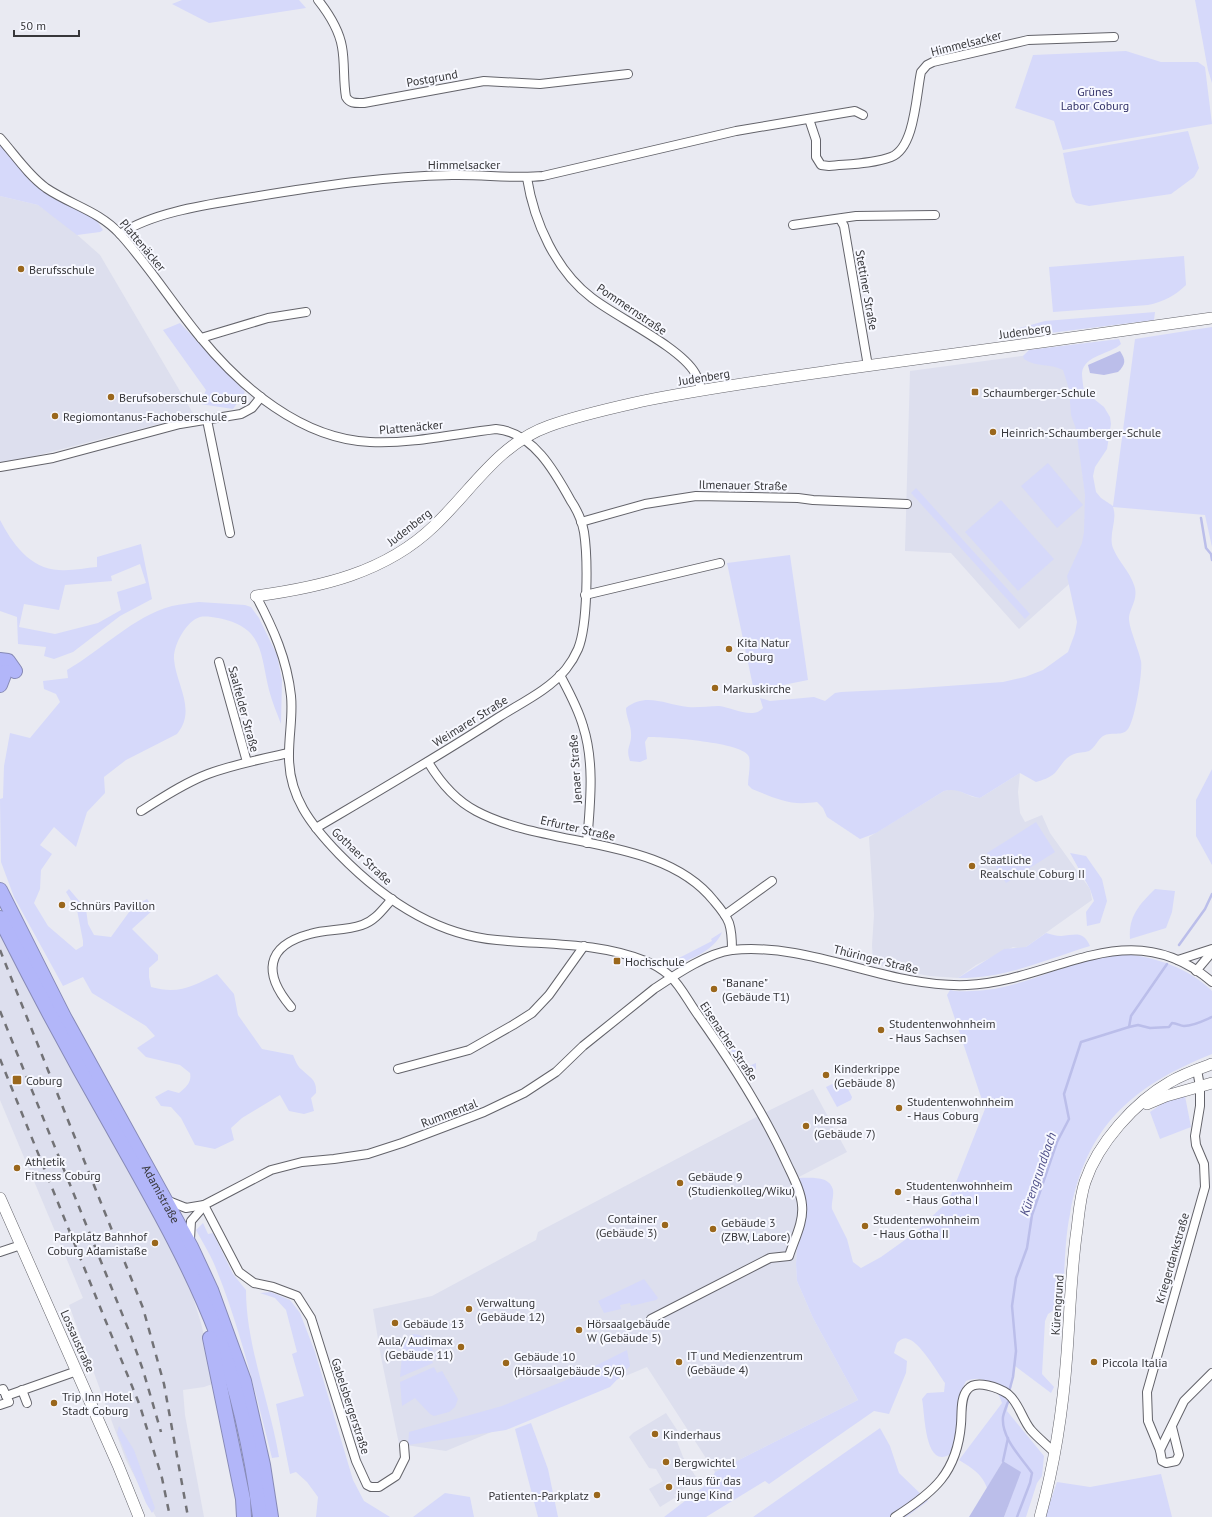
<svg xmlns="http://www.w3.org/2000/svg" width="1212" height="1517" font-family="'PT Sans',sans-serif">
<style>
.built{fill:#dddfee}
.green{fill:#d6d9fa;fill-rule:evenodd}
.water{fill:#bbbeea}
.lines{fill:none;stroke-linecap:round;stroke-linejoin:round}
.stream{stroke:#bbbeea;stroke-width:2.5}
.street-casing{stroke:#63636a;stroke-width:10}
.secondary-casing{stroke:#63636a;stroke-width:12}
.highway-casing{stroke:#878ab6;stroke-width:16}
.street{stroke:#fff;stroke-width:8}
.secondary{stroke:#fff;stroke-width:11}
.highway{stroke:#b2b6f9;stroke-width:14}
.rail{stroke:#727276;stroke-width:2.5;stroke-dasharray:7 7;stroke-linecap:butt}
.poi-dot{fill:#9a671c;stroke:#f7f8ff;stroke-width:1.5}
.labels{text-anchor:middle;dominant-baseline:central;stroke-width:4;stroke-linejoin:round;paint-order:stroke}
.street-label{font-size:12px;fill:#37373a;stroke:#f7f8ff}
.park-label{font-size:12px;fill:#343369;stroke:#f7f8ff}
.poi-label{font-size:12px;fill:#37373a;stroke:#f7f8ff;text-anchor:start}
.water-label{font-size:13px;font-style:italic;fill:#4f5089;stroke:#f7f8ff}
</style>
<rect width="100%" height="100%" fill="#e9eaf2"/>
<!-- built -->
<g class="built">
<path d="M 0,196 L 38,205 L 66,225 L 100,255 L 194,415 L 0,465 Z"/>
<path d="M 1067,350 L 1085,493 L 1087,568 L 1019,629 L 951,553 L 905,551 L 910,371 Z"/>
<path d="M 1020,773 L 1018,792 L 1020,813 L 1025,822 L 1042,815 L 1050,833 L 1090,889 L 1092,900 L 1026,947 L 1021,949 L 1013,947 L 976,965 L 958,978 L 930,976 L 896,970 L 873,963 L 872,945 L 874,915 L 869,837 L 944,791 L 952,789 L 957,790 L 973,797 L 980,798 Z"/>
<path d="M 0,934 L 163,1230 L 191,1291 L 201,1323 L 215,1383 L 204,1387 L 183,1390 L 185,1415 L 204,1517 L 156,1517 L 126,1460 L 69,1305 L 83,1298 L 0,1100 Z"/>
<path d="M 813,1089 L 847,1152 L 797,1178 L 805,1198 L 806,1210 L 805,1222 L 798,1235 L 796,1264 L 797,1281 L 813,1318 L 858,1400 L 715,1472 L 647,1367 L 446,1451 L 399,1444 L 381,1357 L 373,1309 L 432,1296 L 536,1240 L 538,1232 L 768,1111 Z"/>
<path d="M 666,1413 L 679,1433 L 675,1436 L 683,1457 L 698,1480 L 674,1495 L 676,1497 L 660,1507 L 649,1489 L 663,1481 L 656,1469 L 649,1468 L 629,1437 L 633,1433 Z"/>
</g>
<!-- green -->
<g class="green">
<path d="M 182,0 L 299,0 L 306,8 L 209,23 L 172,4 Z"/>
<path d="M 1195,0 L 1212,0 L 1212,83 L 1208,70 Z"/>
<path d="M 1126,51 L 1161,62 L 1198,62 L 1205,67 L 1212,124 L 1063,150 L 1054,121 L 1015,108 L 1033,55 Z"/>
<path d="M 1188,131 L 1199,168 L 1194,177 L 1171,194 L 1089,206 L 1076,203 L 1072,196 L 1063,153 Z"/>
<path d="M 0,141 L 35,185 L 93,215 L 103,230 L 100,232 L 77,235 L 38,205 L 0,196 Z"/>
<path d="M 1184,256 L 1186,285 C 1176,295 1163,302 1148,305 L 1053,312 L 1049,267 Z"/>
<path d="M 1155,312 L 1154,320 L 1003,339 L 1002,333 L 1045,321 Z"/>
<path d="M 180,323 L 245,392 L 233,409 L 200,404 L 206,390 L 163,330 Z"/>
<path d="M 1212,327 L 1212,547 L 1205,515 L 1113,507 C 1118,520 1108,534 1113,548 C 1118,561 1130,572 1134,585 C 1139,598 1130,608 1129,617 C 1128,626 1139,650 1141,661 C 1143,671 1135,720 1128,729 C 1122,737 1112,731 1103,736 C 1098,739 1095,748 1089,751 C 1084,753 1078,752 1074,754 C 1065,757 1061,766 1055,773 C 1049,778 1043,780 1036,782 L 1020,773 L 980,798 C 966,796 958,787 944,791 L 876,833 L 860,839 L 827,817 L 823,808 L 817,802 C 789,806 778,799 752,789 L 748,785 C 748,777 751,765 749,757 C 745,742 664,737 648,737 L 645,742 L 647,759 L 640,762 L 630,761 C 625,747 632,746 631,733 C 631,725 626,717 626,708 C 646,692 666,705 688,707 C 698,708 708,706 719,706 C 731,707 753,720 763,708 L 760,698 L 770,701 L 814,697 L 825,701 L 835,693 L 841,692 L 906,689 L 1003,682 L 1025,677 L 1043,670 L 1068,652 L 1075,633 L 1077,622 L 1067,576 L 1082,543 L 1084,532 L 1085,495 L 1076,429 L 1071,415 L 1069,389 L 1063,370 C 1050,363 1037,368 1024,359 L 1023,356 L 1029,350 L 1119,339 L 1121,344 C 1111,354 1084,355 1082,373 C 1082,378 1083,385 1084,391 L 1104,407 L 1110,417 L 1111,424 L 1107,449 L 1095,467 L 1093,476 L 1096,492 L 1101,498 L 1113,506 L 1135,339 Z"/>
<path d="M 1048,463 L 1083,505 L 1057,528 L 1021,486 Z"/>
<path d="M 916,488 L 1030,614 L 1025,619 L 911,493 Z"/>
<path d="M 1001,500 L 1054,559 L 1018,591 L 965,532 Z"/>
<path d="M 0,520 C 12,543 30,569 59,570 C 72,571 85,568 97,567 L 97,557 L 141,544 L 152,599 L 120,616 L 73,652 L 54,659 L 44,656 L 46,647 L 18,644 L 17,617 L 0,611 ZM 140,564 L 146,583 L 117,592 L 121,610 L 98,623 L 55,634 L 19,627 L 24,604 L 59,610 L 65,585 L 112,581 L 111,576 Z"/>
<path d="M 790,555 L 808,680 L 754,691 L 727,563 Z"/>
<path d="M 199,602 L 245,605 L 251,607 L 259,618 L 277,655 L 282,680 L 281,724 C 277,713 272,702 269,690 C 260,653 264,627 218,618 C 212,617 205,616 200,617 C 186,621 173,646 174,659 C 176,685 197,710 177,734 L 126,760 L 104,777 L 105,793 L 87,812 L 76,847 L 54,827 L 40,845 L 52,854 L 41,870 L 40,889 L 34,903 L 48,926 L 76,950 L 83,946 L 83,941 L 77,910 L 66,892 L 69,889 L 86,909 L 88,924 L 94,935 L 111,937 L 132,908 L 147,899 L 154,909 L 132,929 L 158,955 L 158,960 L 149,968 L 149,977 L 151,987 C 179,995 193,986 217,974 L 234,994 L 238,1015 L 262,1049 L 293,1055 C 295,1059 297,1066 301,1069 C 310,1078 317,1079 316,1093 L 311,1098 L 314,1111 L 304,1114 L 289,1111 L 280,1095 L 242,1118 L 231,1128 L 234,1140 L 215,1149 L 195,1145 L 181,1118 L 171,1107 L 161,1106 L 155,1097 L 168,1090 L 179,1093 C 186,1087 192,1082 190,1073 L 180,1065 L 146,1057 L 137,1048 L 155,1036 L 146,1026 L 92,993 L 83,977 L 63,986 L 14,897 L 1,862 L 0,799 L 3,798 L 4,766 L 10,733 L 30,738 L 60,702 L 56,694 L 44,689 L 43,681 L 68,678 L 67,670 C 102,650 132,617 172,606 C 181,604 190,603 199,602 Z"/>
<path d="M 1212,769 L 1212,865 L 1196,836 L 1196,800 Z"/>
<path d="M 1036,822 L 1055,852 L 1006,883 L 987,853 Z"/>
<path d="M 1070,853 L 1086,856 L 1102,879 L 1107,901 L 1100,923 L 1087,926 L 1086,912 L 1094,901 L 1090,889 Z"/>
<path d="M 1155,889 L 1175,891 L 1172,912 L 1166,928 L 1130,939 C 1128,916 1140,904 1155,889 Z"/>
<path d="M 722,932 C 715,952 679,967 659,965 L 661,958 L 679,958 L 712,941 L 711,939 Z"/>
<path d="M 1046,933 C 1051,934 1056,936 1061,936 C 1075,935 1083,930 1090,946 C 1044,960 1008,978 958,978 L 1004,949 L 1026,947 Z"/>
<path d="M 1124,954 C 1155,957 1189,968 1212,991 L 1212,1054 C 1132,1086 1086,1126 1070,1214 C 1064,1243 1065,1275 1062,1305 L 1048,1314 L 1045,1321 L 1042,1374 L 1054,1387 L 1051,1393 L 1015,1366 L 1007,1411 L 1044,1456 L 1042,1476 L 1037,1483 L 1026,1517 L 1004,1517 L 1020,1472 L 1003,1461 L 987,1488 C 982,1474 972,1468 959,1460 L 1002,1403 C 996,1385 985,1374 966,1381 L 961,1391 L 959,1427 L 952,1453 C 924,1473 925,1412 922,1399 L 927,1393 L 944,1392 L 945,1383 C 938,1373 919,1341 908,1339 C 904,1337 900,1340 897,1343 L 894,1353 L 907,1361 L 906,1373 L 889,1414 L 874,1411 L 769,1484 L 765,1481 L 706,1517 L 664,1517 L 711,1481 L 715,1472 L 858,1400 L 813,1318 L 797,1281 L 796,1264 L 798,1235 L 805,1222 L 806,1210 L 805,1198 L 797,1178 C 809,1178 830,1175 833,1190 C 834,1197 831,1203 832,1209 L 847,1239 L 853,1262 L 861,1268 L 881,1257 L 916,1232 L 949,1200 L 985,1109 L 947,995 L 950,990 C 957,992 965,991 972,991 C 1025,990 1071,957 1124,954 Z"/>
<path d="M 733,1046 L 749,1066 L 756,1063 L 756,1069 L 746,1074 L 731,1050 Z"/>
<path d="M 843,1079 L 852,1097 L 851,1100 L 837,1107 L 826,1087 Z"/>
<path d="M 1185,1096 L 1191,1127 L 1160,1139 L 1150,1112 L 1166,1101 Z"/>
<path d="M 203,1223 L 208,1234 L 213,1233 L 233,1274 L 246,1290 C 246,1346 270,1402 279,1457 L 272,1458 C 256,1395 241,1331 217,1271 C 212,1257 203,1243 196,1230 Z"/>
<path d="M 644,1279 L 658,1298 L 656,1300 L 631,1306 L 630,1303 L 620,1305 L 621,1309 L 604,1313 L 598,1301 Z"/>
<path d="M 271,1292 L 290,1300 L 300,1313 L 315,1352 L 353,1480 L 364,1501 L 390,1517 L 316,1517 L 318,1497 L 307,1482 L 296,1472 L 290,1474 L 276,1404 L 304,1396 L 292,1354 L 297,1352 L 286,1310 L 275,1298 L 260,1293 Z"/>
<path d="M 413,1334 C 426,1334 430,1345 436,1356 L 431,1358 L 433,1363 L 400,1377 L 403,1345 Z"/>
<path d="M 627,1350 L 630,1366 L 610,1387 L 506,1430 L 408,1445 L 409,1432 L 502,1406 L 569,1379 Z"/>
<path d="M 434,1367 L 437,1373 L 442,1371 L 458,1399 L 455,1407 L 449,1412 L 434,1416 L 430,1414 L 415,1398 L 402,1406 L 400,1382 Z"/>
<path d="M 531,1423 L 548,1469 L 558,1517 L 538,1517 L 515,1429 Z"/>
<path d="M 119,1426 L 134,1450 L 155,1508 L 152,1513 L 146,1503 L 117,1433 Z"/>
<path d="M 880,1428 L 890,1446 L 899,1473 L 928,1501 L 906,1517 L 753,1517 Z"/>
<path d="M 1161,1474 L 1172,1517 L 1045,1517 L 1057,1482 L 1090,1487 Z"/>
<path d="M 445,1493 L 470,1497 L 474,1517 L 413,1517 Z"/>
</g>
<!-- water -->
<g class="water">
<path d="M 1120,351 C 1126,360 1126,364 1118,372 L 1104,375 L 1090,373 L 1088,365 Z"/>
<path d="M 1003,1461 L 1021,1472 L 1004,1517 L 969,1517 Z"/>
</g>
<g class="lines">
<!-- stream -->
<g class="stream">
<path d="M 1201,518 L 1206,548 L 1211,554 L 1212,560"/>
<path d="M 1179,945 L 1205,909 L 1212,894"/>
<path d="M 1129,1027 L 1131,1016 L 1167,964"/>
<path d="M 1010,1388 L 1013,1377 L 1016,1351 L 1012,1306 L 1016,1278 L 1027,1248 L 1032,1215 L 1057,1142 L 1069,1119 L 1064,1094 L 1081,1042 L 1129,1027 L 1138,1025 L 1150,1028 L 1169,1027 L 1172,1023 C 1177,1023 1180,1026 1184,1026 C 1194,1026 1203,1021 1212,1017"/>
<path d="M 1008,1402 C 1006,1407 1004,1412 1003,1417 C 1001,1438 1021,1457 1032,1473 L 1030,1483 L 1017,1517"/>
<path d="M 1003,1461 L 1008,1438"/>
</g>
<!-- street casing -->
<g class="street-casing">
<g id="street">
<path d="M 318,0 C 329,14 339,29 342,47 C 345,63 343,80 346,97 C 350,104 356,103 364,103 L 484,81 L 540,84 L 628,74"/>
<path d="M 809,119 L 816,140 L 816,157 L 821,165 L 829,166 C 849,164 872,164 891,157 C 915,148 916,95 921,72 L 927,65 L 933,62 L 1028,40 L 1114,37"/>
<path d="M 0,138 C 15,155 28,175 46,188 C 71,205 99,211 120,234 C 149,266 172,303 200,337 C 241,387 301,439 370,442 C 412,444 454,434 496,429 C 533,432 555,472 571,501 C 577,510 582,521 584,532 C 588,558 588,625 578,649 C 575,656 570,664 566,669 C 549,690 521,703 499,717 C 439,756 377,792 316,828"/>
<path d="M 527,178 C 534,222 556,271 592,298 C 618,318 680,347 695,373 C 698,378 700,384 701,390"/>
<path d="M 840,219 L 844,226 L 868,366"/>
<path d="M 793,225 L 856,216 L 935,215"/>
<path d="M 120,234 C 155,211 212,204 253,197 C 319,186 385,176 452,175 C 482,174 512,179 543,176 L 736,131 L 855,111 L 863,115"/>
<path d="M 201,338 L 268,318 L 306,312"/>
<path d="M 207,420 L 230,533"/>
<path d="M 0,467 L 53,458 L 180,424 L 241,414 L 252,408 L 261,397"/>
<path d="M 581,522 L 645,504 L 696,496 L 798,498 L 813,500 L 907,504"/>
<path d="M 585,595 L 720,563"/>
<path d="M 256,596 C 273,628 287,659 291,696 C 293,715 289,734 289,754 C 288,796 311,825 339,854 C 381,897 435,935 497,940 C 546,945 598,942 645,961 C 654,964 663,970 670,976 C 681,986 689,1003 698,1015 C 732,1063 763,1111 787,1164 C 793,1177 801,1191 802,1205 C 804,1222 794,1240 789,1256 L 770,1258 L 651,1319"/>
<path d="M 219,662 L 247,762"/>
<path d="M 560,675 C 569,692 578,708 583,726 C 595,763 590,805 587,843"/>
<path d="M 428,762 C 440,782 455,800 476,811 C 547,849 662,835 714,901 C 720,908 726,915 729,923 C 732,932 732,941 732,950"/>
<path d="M 141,811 C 162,798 184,783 208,774 C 234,764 262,759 289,753"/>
<path d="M 725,915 L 772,881"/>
<path d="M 1178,960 L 1212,949"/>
<path d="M 1196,971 L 1212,952"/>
<path d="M 291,1007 C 263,974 265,946 310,934 C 327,929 345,931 362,925 C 375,921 383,909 392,899"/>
<path d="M 398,1069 L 469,1050 L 513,1025 L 532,1013 L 549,995 L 584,946"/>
<path d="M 166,1200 L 186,1208 L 204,1205 L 271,1170 L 302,1162 L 334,1159 L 368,1154 L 402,1143 L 484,1112 L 524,1093 L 556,1072 L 583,1046 L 654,989 C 675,975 707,953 732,950 C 813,942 886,988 967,985 C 1056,981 1129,911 1212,982"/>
<path d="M 204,1205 L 239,1272 L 254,1283 L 273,1287 L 297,1296 L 311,1318 L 356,1461 L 367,1485 L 371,1487 L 379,1487 L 396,1476 L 405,1458 L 404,1445"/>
<path d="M 190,1239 L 191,1221 L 204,1206"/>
<path d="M 0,1252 L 21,1245"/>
<path d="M 0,1390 L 3,1389 L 9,1402 L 0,1405"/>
<path d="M 22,1390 L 27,1403"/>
<path d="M 6,1396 L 77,1371"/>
<path d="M 1172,1427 L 1179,1455 L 1176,1461 L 1166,1463 L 1162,1461 L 1160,1450 L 1148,1421 L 1147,1392 L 1205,1187 L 1204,1164 L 1196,1145 L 1195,1136 L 1200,1106 L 1200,1086 L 1197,1070"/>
<path d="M 1160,1450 L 1184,1401 L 1212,1373"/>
<path d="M 895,1517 C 934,1492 957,1473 961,1424 C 962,1414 960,1397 968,1389 C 976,1379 999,1388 1008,1394 C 1019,1403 1022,1419 1031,1430 C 1038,1438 1047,1445 1055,1453"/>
</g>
</g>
<!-- secondary casing -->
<g class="secondary-casing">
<g id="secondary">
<path d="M 256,596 C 321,587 385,573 434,526 C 472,490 498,444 549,426 C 579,415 612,408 643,401 C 712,387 781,378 851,368 C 971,352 1092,335 1212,318"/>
<path d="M 1147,1104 L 1166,1096 L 1212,1083"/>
<path d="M 0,1198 L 118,1465 L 139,1517"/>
<path d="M 1040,1517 C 1055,1463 1063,1409 1067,1353 C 1070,1312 1071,1270 1077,1229 C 1079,1213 1080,1197 1085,1182 C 1098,1143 1135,1102 1170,1082 C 1183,1074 1198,1069 1212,1064"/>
</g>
</g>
<!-- highway casing -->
<g class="highway-casing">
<g id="highway">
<path d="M 0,660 L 8,661 L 15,671"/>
<path d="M 0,685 L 5,672"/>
<path id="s1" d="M 0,890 L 64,1017 L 191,1247 L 211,1290 L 244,1381 L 263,1465 L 271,1517"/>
<path d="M 0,918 C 35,988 72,1057 111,1125 C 149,1193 189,1261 217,1334 C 239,1392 252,1455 260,1517"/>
<path d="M 210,1338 L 243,1499 L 244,1517"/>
</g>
</g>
<!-- street -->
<use href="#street" class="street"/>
<!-- secondary -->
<use href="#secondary" class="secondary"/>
<!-- highway -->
<use href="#highway" class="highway"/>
<!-- rail -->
<g class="rail">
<path d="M 0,950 L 143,1308 L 164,1384 L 188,1517"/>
<path d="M 0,1011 L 129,1331 L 143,1370 L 161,1432"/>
<path d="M 0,1059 L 140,1406 L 162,1478 L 170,1517"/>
</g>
</g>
<!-- markers -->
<g class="poi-dot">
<circle cx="21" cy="269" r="4"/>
<rect x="971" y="388" width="8" height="8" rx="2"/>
<circle cx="111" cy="397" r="4"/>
<circle cx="55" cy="416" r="4"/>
<circle cx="993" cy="432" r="4"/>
<circle cx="729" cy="649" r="4"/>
<circle cx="715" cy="688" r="4"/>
<circle cx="972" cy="866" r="4"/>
<circle cx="62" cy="905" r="4"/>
<rect x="613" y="957" width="8" height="8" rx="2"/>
<circle cx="714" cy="989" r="4"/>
<circle cx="881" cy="1030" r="4"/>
<circle cx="826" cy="1075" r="4"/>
<rect x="12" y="1075" width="10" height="10" rx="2"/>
<circle cx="899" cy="1108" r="4"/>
<circle cx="806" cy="1126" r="4"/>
<circle cx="17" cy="1168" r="4"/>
<circle cx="680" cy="1183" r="4"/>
<circle cx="898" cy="1192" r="4"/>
<circle cx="665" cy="1225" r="4"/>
<circle cx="865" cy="1226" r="4"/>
<circle cx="713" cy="1229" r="4"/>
<circle cx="155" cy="1243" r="4"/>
<circle cx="469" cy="1309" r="4"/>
<circle cx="395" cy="1323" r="4"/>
<circle cx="579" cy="1330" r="4"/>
<circle cx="461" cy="1347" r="4"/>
<circle cx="679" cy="1362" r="4"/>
<circle cx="1094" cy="1362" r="4"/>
<circle cx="506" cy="1363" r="4"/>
<circle cx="54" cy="1403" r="4"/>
<circle cx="655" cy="1434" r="4"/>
<circle cx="666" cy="1462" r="4"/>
<circle cx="669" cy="1487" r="4"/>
<circle cx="597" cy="1495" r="4"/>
</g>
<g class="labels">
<!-- street labels -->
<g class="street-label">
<text transform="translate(966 43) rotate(-14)">Himmelsacker</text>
<text transform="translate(432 78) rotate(-10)">Postgrund</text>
<text x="464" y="164">Himmelsacker</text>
<text transform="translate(143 245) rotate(50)">Plattenäcker</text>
<text transform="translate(867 290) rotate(80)">Stettiner Straße</text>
<text transform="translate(632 309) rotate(34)">Pommernstraße</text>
<text transform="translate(1025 331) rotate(-8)">Judenberg</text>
<text transform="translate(704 377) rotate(-9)">Judenberg</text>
<text transform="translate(411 427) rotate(-5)">Plattenäcker</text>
<text transform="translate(743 485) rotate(1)">Ilmenauer Straße</text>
<text transform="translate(409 527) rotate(-38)">Judenberg</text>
<text transform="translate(244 709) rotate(75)">Saalfelder Straße</text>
<text transform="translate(470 721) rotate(-32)">Weimarer Straße</text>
<text transform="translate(575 769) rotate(-94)">Jenaer Straße</text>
<text transform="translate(578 828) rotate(13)">Erfurter Straße</text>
<text transform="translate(362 856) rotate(43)">Gothaer Straße</text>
<text transform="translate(876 959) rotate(14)">Thüringer Straße</text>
<text transform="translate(729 1041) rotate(56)">Eisenacher Straße</text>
<text transform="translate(449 1113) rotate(-21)">Rummental</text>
<text stroke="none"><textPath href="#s1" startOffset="344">Adamistraße</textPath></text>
<text transform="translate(1172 1258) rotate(-74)">Kriegerdankstraße</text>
<text transform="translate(1057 1305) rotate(-86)">Kürengrund</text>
<text transform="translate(78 1341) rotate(66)">Lossaustraße</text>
<text transform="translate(351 1406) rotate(72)">Gabelsbergerstraße</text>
</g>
<!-- park labels -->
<g class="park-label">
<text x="1095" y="91">Grünes<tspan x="1095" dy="14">Labor Coburg</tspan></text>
</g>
<!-- poi labels -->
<g class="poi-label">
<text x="29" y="269">Berufsschule</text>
<text x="983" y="392">Schaumberger-Schule</text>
<text x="119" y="397">Berufsoberschule Coburg</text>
<text x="63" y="416">Regiomontanus-Fachoberschule</text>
<text x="1001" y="432">Heinrich-Schaumberger-Schule</text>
<text x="737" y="642">Kita Natur<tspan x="737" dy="14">Coburg</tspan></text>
<text x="723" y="688">Markuskirche</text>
<text x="980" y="859">Staatliche<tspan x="980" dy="14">Realschule Coburg II</tspan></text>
<text x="70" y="905">Schnürs Pavillon</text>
<text x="625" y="961">Hochschule</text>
<text x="722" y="982">"Banane"<tspan x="722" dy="14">(Gebäude T1)</tspan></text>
<text x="889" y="1023">Studentenwohnheim<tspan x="889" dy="14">- Haus Sachsen</tspan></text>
<text x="834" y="1068">Kinderkrippe<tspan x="834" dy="14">(Gebäude 8)</tspan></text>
<text x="26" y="1080">Coburg</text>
<text x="907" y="1101">Studentenwohnheim<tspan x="907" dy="14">- Haus Coburg</tspan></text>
<text x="814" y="1119">Mensa<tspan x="814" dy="14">(Gebäude 7)</tspan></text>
<text x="25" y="1161">Athletik<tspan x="25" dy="14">Fitness Coburg</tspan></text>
<text x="688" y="1176">Gebäude 9<tspan x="688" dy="14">(Studienkolleg/Wiku)</tspan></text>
<text x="906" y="1185">Studentenwohnheim<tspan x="906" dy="14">- Haus Gotha I</tspan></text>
<text x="657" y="1218" text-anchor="end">Container<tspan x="657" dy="14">(Gebäude 3)</tspan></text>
<text x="873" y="1219">Studentenwohnheim<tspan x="873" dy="14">- Haus Gotha II</tspan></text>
<text x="721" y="1222">Gebäude 3<tspan x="721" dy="14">(ZBW, Labore)</tspan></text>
<text x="147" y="1236" text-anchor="end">Parkplatz Bahnhof<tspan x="147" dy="14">Coburg Adamistaße</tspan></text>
<text x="477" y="1302">Verwaltung<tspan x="477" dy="14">(Gebäude 12)</tspan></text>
<text x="403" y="1323">Gebäude 13</text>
<text x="587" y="1323">Hörsaalgebäude<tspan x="587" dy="14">W (Gebäude 5)</tspan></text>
<text x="453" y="1340" text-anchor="end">Aula/ Audimax<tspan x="453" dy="14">(Gebäude 11)</tspan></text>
<text x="687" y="1355">IT und Medienzentrum<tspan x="687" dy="14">(Gebäude 4)</tspan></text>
<text x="514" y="1356">Gebäude 10<tspan x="514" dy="14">(Hörsaalgebäude S/G)</tspan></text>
<text x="1102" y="1362">Piccola Italia</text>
<text x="62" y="1396">Trip Inn Hotel<tspan x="62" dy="14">Stadt Coburg</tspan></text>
<text x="663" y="1434">Kinderhaus</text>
<text x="674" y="1462">Bergwichtel</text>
<text x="677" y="1480">Haus für das<tspan x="677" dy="14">junge Kind</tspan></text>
<text x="589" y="1495" text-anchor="end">Patienten-Parkplatz</text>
</g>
<!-- water labels -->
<g class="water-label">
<text transform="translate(1038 1174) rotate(-71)">Kürengrundbach</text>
</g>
</g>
<!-- scale -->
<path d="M14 30v6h65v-6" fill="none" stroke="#37373a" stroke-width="2"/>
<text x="20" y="30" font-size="12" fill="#37373a" stroke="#f7f8ff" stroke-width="3" paint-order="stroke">50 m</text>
</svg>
